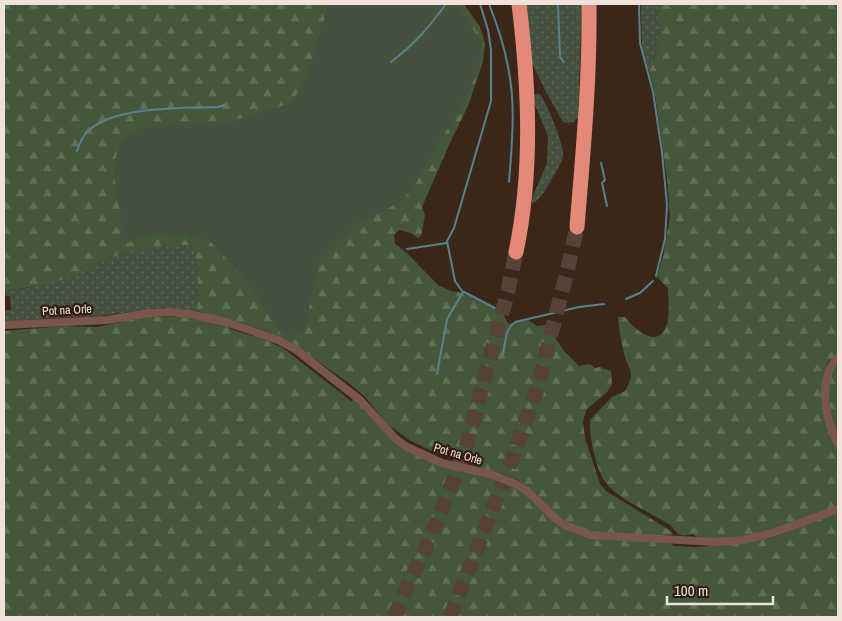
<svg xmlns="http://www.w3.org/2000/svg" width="842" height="621" font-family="'Archivo Narrow',sans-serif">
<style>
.grass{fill:url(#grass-dots)}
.forest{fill:url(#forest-firs)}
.green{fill:#45503e}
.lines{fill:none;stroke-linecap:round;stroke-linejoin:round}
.stream{stroke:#588091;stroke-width:2}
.motorway-tunnel{stroke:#564237;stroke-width:15;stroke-dasharray:15 8;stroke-linecap:butt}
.minor{stroke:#79554d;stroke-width:8}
.motorway{stroke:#e28a77;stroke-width:15}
.labels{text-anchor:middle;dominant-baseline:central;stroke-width:4.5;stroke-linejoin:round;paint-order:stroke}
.street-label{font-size:12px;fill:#f0e1da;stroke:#301c11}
</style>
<defs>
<pattern id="grass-dots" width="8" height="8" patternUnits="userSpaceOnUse" patternTransform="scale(1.25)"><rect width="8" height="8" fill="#45503e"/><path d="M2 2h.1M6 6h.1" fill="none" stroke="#606959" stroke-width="1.8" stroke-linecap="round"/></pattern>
<pattern id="forest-firs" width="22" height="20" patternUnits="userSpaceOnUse" patternTransform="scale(1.25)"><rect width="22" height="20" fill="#45573a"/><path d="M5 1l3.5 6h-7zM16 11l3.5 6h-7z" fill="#606f56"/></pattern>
</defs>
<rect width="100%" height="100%" fill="#3b261a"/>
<!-- grass -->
<g class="grass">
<path d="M 524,4 L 582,4 L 578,117 L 574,122 L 565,123 L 561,119 L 545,90 L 532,63 Z"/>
<path d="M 641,4 L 658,4 C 660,27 660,51 649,72 L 642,48 Z"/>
<path d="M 537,93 L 540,94 C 547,104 565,145 563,157 C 561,165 554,174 550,182 C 546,189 540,200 533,203 L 531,201 L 532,198 L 547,163 L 548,136 L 533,100 L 534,96 Z"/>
<path d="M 175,245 L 192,245 C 200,268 198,287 197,311 L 167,308 L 152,309 L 99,316 L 48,318 L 4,322 L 4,311 L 11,310 L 10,296 L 5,296 L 9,290 L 27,288 L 68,277 L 99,261 L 140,249 Z"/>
</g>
<!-- forest -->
<g class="forest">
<path d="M 4,4 L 464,4 L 480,27 L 485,43 L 483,62 L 468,106 L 449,145 L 422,207 L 425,215 L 421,236 L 418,238 L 411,233 L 399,230 L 394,235 L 395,244 L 408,254 L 438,285 L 451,291 L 463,293 L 503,313 L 508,324 L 528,320 L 537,326 L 546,325 L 549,327 L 563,350 L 579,366 L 590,364 L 595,368 L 600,367 L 611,371 L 612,384 L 607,392 L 586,410 L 583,422 L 585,438 L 600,484 L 606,491 L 671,531 L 673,535 L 653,535 L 669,542 L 674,546 L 695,547 L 728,545 L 772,538 L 838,512 L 838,617 L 4,617 L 4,331 L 65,326 L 97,327 L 149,316 L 183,317 L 201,319 L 229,326 L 230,329 L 266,340 L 283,348 L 351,401 L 354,400 L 384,430 L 432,458 L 509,484 L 522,491 L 532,500 L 537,495 L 518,480 L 434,452 L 411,441 L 387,424 L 366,398 L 350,384 L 295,345 L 283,338 L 257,328 L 197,311 C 198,287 200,268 192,245 C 160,245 131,250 101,261 C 90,265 80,272 70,277 C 51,284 29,288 9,290 L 4,296 Z"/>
<path d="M 658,4 L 838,4 L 838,353 L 828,362 L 824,378 L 825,412 L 828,430 L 838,450 L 838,506 L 772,531 L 733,538 L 701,539 L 692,534 C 689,535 685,536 681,535 C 676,534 674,528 670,525 C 651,512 620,501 606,483 C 596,470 589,436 590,420 L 612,397 L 625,391 C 637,369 628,372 624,353 C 621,342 619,329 618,317 L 625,317 C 634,329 659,351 667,324 C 670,313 668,299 668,288 L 657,277 L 663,257 L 670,217 L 667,178 L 655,94 L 649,72 C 660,51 660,27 658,4 Z"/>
<path d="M 838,361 L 838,438 C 830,424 824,387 831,371 C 832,367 836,364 838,361 Z"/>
</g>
<!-- green -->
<path class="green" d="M 329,4 L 456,4 L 481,41 L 479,68 L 462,106 L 433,152 L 416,183 L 402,201 L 352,227 L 319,262 L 304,330 C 295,337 290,338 280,333 L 251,286 L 211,242 L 186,235 L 160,234 L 142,237 L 127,243 L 120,239 L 122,226 L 113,166 L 121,142 L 142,127 L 225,123 L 292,103 L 307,75 Z"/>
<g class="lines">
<!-- stream -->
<g class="stream">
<path d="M 480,4 L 488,30 L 491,50 L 491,101 L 454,228 L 447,241 L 455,281 L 462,291 L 495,308"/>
<path d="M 489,4 C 497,24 504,45 508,67 C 516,104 512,144 509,182"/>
<path d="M 558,4 L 560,57 L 564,62"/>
<path d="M 639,4 L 640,43 L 653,92 L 662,152 L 667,205 L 665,239 L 656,276"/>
<path d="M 391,62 C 415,44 428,28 446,4"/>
<path d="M 77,151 C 79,145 82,138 86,133 C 111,106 182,108 218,107 L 225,105"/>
<path d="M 601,163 L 605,180 L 602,183 L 607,206"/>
<path d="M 407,249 L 447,243"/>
<path d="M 626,299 L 640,293 L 653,281"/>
<path d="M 503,355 C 505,344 505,329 515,322 L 579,307 L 604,304"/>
<path d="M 437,374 L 447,319 L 463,292"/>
</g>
<!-- motorway-tunnel -->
<g class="motorway-tunnel">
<path d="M 394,617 L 439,517 L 466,447 L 508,291 L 516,252"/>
<path d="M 450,617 L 508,470 L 536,393 L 567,272 L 577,227"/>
</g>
<!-- minor -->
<g class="minor">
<path d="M 4,325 L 107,320 L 149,313 L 170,312 L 189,314 L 226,322 L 278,340 L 295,349 L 360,400 L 394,437 L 405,446 L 442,463 L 490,474 L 516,484 L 527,491 L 556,519 L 565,525 L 590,535 L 716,542 L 743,540 L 773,533 L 838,509"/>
<path d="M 838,357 C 817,380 825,418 838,444"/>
</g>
<!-- motorway -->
<g class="motorway">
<path d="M 577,227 C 583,153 590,78 589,4"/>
<path d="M 516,252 C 533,170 529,86 519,4"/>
</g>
</g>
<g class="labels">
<!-- street labels -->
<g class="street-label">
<text transform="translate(67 310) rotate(-3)">Pot na Orle</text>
<text transform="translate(458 454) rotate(16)">Pot na Orle</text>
</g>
</g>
<!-- border -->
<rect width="842" height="621" fill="none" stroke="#f0e1da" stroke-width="10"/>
<!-- scale -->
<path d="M667 596v8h106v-8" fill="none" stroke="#f0e1da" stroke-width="2.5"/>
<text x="674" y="596" font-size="15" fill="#f0e1da" stroke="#301c11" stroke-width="4" paint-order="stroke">100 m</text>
</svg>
